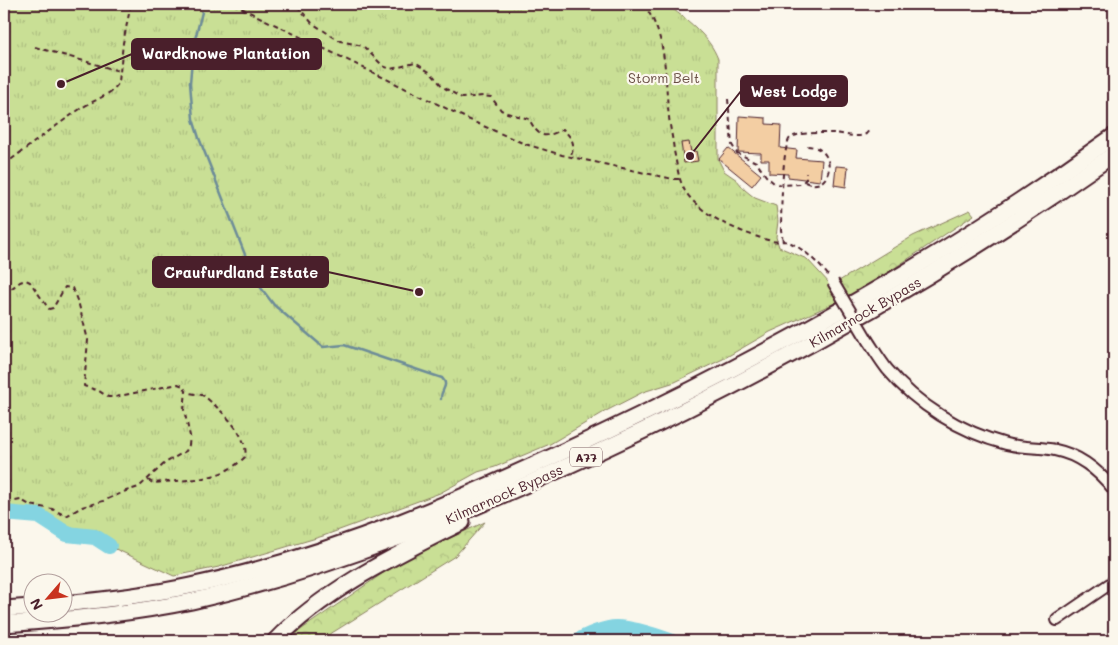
<svg xmlns="http://www.w3.org/2000/svg" width="1118" height="645" font-family="Mali,sans-serif">
<style>
.forest{fill:url(#forest-crowns);stroke:#8a7f60}
.park{fill:url(#park-tufts);stroke:#8a7f60}
.lines{fill:none;stroke-linecap:round;stroke-linejoin:round}
.stream{stroke:#6d8c98;stroke-width:2.5}
.river{stroke:#84d4e1;stroke-width:16}
.building{fill:#f3cea3;stroke:#4a1f2b}
.minor-casing{stroke:#4a1f2b;stroke-width:14}
.major-casing{stroke:#4a1f2b;stroke-width:16}
.highway-casing{stroke:#4a1f2b;stroke-width:19}
.path{stroke:#4a1f2b;stroke-width:2;stroke-dasharray:5 4;stroke-linecap:butt}
.minor{stroke:#fbf7ec;stroke-width:10}
.major{stroke:#fbf7ec;stroke-width:12}
.highway{stroke:#fbf7ec;stroke-width:15}
.minor-bridge-casing{stroke:#4a1f2b;stroke-width:14;stroke-linecap:butt}
.minor-bridge{stroke:#fbf7ec;stroke-width:10}
.labels{text-anchor:middle;dominant-baseline:central;stroke-width:4.5;stroke-linejoin:round;paint-order:stroke}
.shield{fill:#fbf7ec;stroke:#7f6065;stroke-width:1}
.shield-label{font-size:12px;font-weight:bold;fill:#4a1f2b}
.park-label{font-size:14px;fill:#6a4f46;stroke:#fbf7ec}
.street-label{font-size:14px;fill:#4a1f2b;stroke:#fbf7ec}
.leader{fill:none;stroke:#4a1f2b;stroke-width:2}
.callout-dot{fill:#4a1f2b;stroke:#fbf7ec;stroke-width:2}
.callout{fill:#4a1f2b;stroke:#4a1f2b;stroke-width:2}
.callout-label{font-size:15px;text-anchor:middle;font-weight:bold;fill:#fff}
</style>
<defs>
<pattern id="forest-crowns" width="20" height="18" patternUnits="userSpaceOnUse" patternTransform="scale(1.25)"><rect width="20" height="18" fill="#c9df95"/><path d="M2 6a3 3 0 1 1 6 0M12 15a3 3 0 1 1 6 0" fill="none" stroke="#aebf81"/></pattern>
<pattern id="park-tufts" width="24" height="20" patternUnits="userSpaceOnUse" patternTransform="scale(1.25)"><rect width="24" height="20" fill="#c9df95"/><path d="M3 7l-1-3M5 7V3M7 7l1-3M15 17l-1-3M17 17v-4M19 17l1-3" fill="none" stroke="#aebf81"/></pattern>
</defs>
<rect width="100%" height="100%" fill="#fbf7ec"/>
<filter id="ink" filterUnits="userSpaceOnUse"><feTurbulence type="fractalNoise" baseFrequency=".02" numOctaves="2"/><feDisplacementMap in="SourceGraphic" scale="10" xChannelSelector="R" yChannelSelector="G"/><feConvolveMatrix kernelMatrix="1 2 1 2 8 2 1 2 1" color-interpolation-filters="sRGB"/></filter>
<g filter="url(#ink)">
<!-- forest -->
<g class="forest">
<path d="M 970,210 L 974,215 L 890,271 L 848,297 L 839,281 L 913,236 Z"/>
<path d="M 485,522 L 455,556 L 319,641 L 291,641 L 299,631 L 402,560 Z"/>
</g>
<!-- park -->
<path class="park" d="M 4,4 L 666,4 C 686,19 709,35 718,59 L 718,159 L 724,171 L 737,180 L 745,190 L 755,198 L 776,206 L 778,221 L 776,237 L 779,247 L 807,259 L 830,284 L 839,301 L 770,332 L 723,359 L 675,382 L 643,392 L 606,411 L 550,444 L 495,467 L 478,472 L 440,493 L 323,536 L 219,567 L 174,576 L 109,546 L 95,537 L 67,534 L 39,516 L 4,513 Z"/>
<g class="lines">
<!-- stream -->
<path class="stream" d="M 202,12 L 193,47 L 190,83 L 193,119 L 199,138 L 255,280 L 274,305 L 323,347 L 344,345 L 442,378 C 450,386 440,390 441,399"/>
<!-- river -->
<g class="river">
<path d="M 4,513 L 39,516 L 67,534 L 95,537 L 109,546"/>
<path d="M 579,641 C 586,635 607,628 616,628 C 630,628 656,636 670,641"/>
</g>
</g>
<!-- building -->
<g class="building">
<path d="M 739,116 L 766,118 L 766,124 L 781,125 L 780,148 L 797,150 L 796,158 L 822,160 L 820,181 L 788,177 L 788,174 L 769,173 L 769,160 L 761,160 L 761,153 L 738,152 Z"/>
<path d="M 689,142 L 691,152 L 696,151 L 698,161 L 684,163 L 681,143 Z"/>
<path d="M 728,148 L 761,175 L 752,186 L 719,159 Z"/>
<path d="M 836,166 L 848,167 L 846,187 L 834,185 Z"/>
</g>
<g class="lines">
<!-- minor casing -->
<g class="minor-casing">
<g id="minor">
<path d="M 868,341 C 874,350 880,360 887,369 C 917,405 961,432 1006,444 C 1022,448 1039,447 1055,450 C 1080,455 1099,471 1114,490"/>
<path d="M 1057,620 L 1114,581"/>
</g>
</g>
<!-- major casing -->
<g class="major-casing">
<path id="major" d="M 4,638 L 8,641"/>
</g>
<!-- highway casing -->
<g class="highway-casing">
<g id="highway">
<path d="M 62,604 C 105,600 148,595 190,586 C 335,556 472,495 605,432 C 783,348 954,251 1114,136"/>
<path d="M 4,609 L 32,607"/>
<path d="M 4,624 C 67,620 130,614 192,601 C 335,569 468,512 600,451 C 780,367 952,268 1114,154"/>
<path d="M 275,641 C 326,588 397,555 462,522"/>
</g>
</g>
<!-- path -->
<g class="path">
<path d="M 233,4 L 474,122 L 525,144 L 562,155 L 673,179 L 681,179"/>
<path d="M 288,4 L 298,7 L 312,23 L 332,36 L 340,41 L 363,46 L 383,66 L 391,69 L 415,63 L 431,73 L 443,87 L 462,98 L 483,96 L 491,97 L 501,110 L 507,113 L 529,119 C 539,138 544,139 563,129 C 573,140 576,143 570,157"/>
<path d="M 643,4 C 669,37 664,78 669,117 C 670,128 673,139 674,151 C 677,164 678,179 685,191 C 702,217 743,234 772,241 C 779,243 784,239 791,243 C 805,250 818,263 828,275"/>
<path d="M 35,47 L 119,71"/>
<path d="M 728,99 L 732,145 L 737,153 L 756,162 L 766,176 L 774,183 L 783,185 L 801,184 L 806,179 L 806,173"/>
<path d="M 4,165 C 29,146 54,127 80,109 C 93,100 111,96 119,82 L 123,43 L 131,4"/>
<path d="M 805,182 C 833,195 840,146 806,146"/>
<path d="M 783,241 L 781,230 C 781,216 782,146 790,138 C 797,132 822,133 832,133 C 843,133 856,139 866,134 L 870,129"/>
<path d="M 4,294 L 20,282 L 26,280 L 30,282 L 49,309 L 53,308 L 65,287 L 72,288 L 79,305 L 88,340 L 84,386 L 99,391 L 108,397 L 115,397 L 178,384 L 183,386 L 186,391 L 184,410 L 190,436 L 189,445 L 186,451 L 165,463 L 139,487 L 126,491 L 103,501 L 82,507 L 66,516 L 52,509 L 30,505 L 21,500 L 9,502 L 4,500"/>
<path d="M 148,480 L 153,483 C 186,479 219,483 245,457 C 250,436 219,408 204,396 C 198,393 190,395 186,391"/>
</g>
<!-- minor -->
<use href="#minor" class="minor"/>
<!-- major -->
<use href="#major" class="major"/>
<!-- highway -->
<use href="#highway" class="highway"/>
<!-- minor-bridge casing -->
<g class="minor-bridge-casing">
<path id="minor-bridge" d="M 833,282 L 868,341"/>
</g>
<!-- minor-bridge -->
<use href="#minor-bridge" class="minor-bridge"/>
</g>
</g>
<g class="labels">
<!-- shield labels -->
<rect class="shield" x="570" y="447.5" width="32" height="19" rx="4"/>
<g class="shield-label">
<text x="586" y="457">A77</text>
</g>
<!-- park labels -->
<g class="park-label">
<text x="664" y="77">Storm Belt</text>
</g>
<!-- street labels -->
<g class="street-label">
<text transform="translate(865 312) rotate(-30)">Kilmarnock Bypass</text>
<text transform="translate(504 494) rotate(-24)">Kilmarnock Bypass</text>
</g>
</g>
<!-- callouts -->
<path class="leader" d="M61 84L132 54M690 156L741 91M419 292L328 272"/>
<g class="callout-dot">
<circle cx="61" cy="84" r="5"/>
<circle cx="690" cy="156" r="5"/>
<circle cx="419" cy="292" r="5"/>
</g>
<g class="callout">
<rect x="132" y="39" width="189" height="30" rx="5"/>
<rect x="741" y="76" width="106" height="30" rx="5"/>
<rect x="153" y="257" width="175" height="30" rx="5"/>
</g>
<g class="callout-label">
<text x="226" y="59">Wardknowe Plantation</text>
<text x="794" y="97">West Lodge</text>
<text x="241" y="278">Craufurdland Estate</text>
</g>
<!-- margin -->
<rect width="1118" height="645" fill="none" stroke="#fbf7ec" stroke-width="20"/>
<rect x="10" y="10" width="1098" height="625" fill="none" stroke="#4a1f2b" stroke-width="2" filter="url(#ink)"/>
<!-- north arrow -->
<g transform="translate(48 598) rotate(242)"><circle r="24" fill="#fbf7ec" stroke="#b4a19f"/>
<path d="M0-4L9 19L0 12L-9 19Z" fill="#c8321e"/>
<text y="-8" font-size="14" font-weight="bold" text-anchor="middle" fill="#4a1f2b">N</text>
</g>
</svg>
